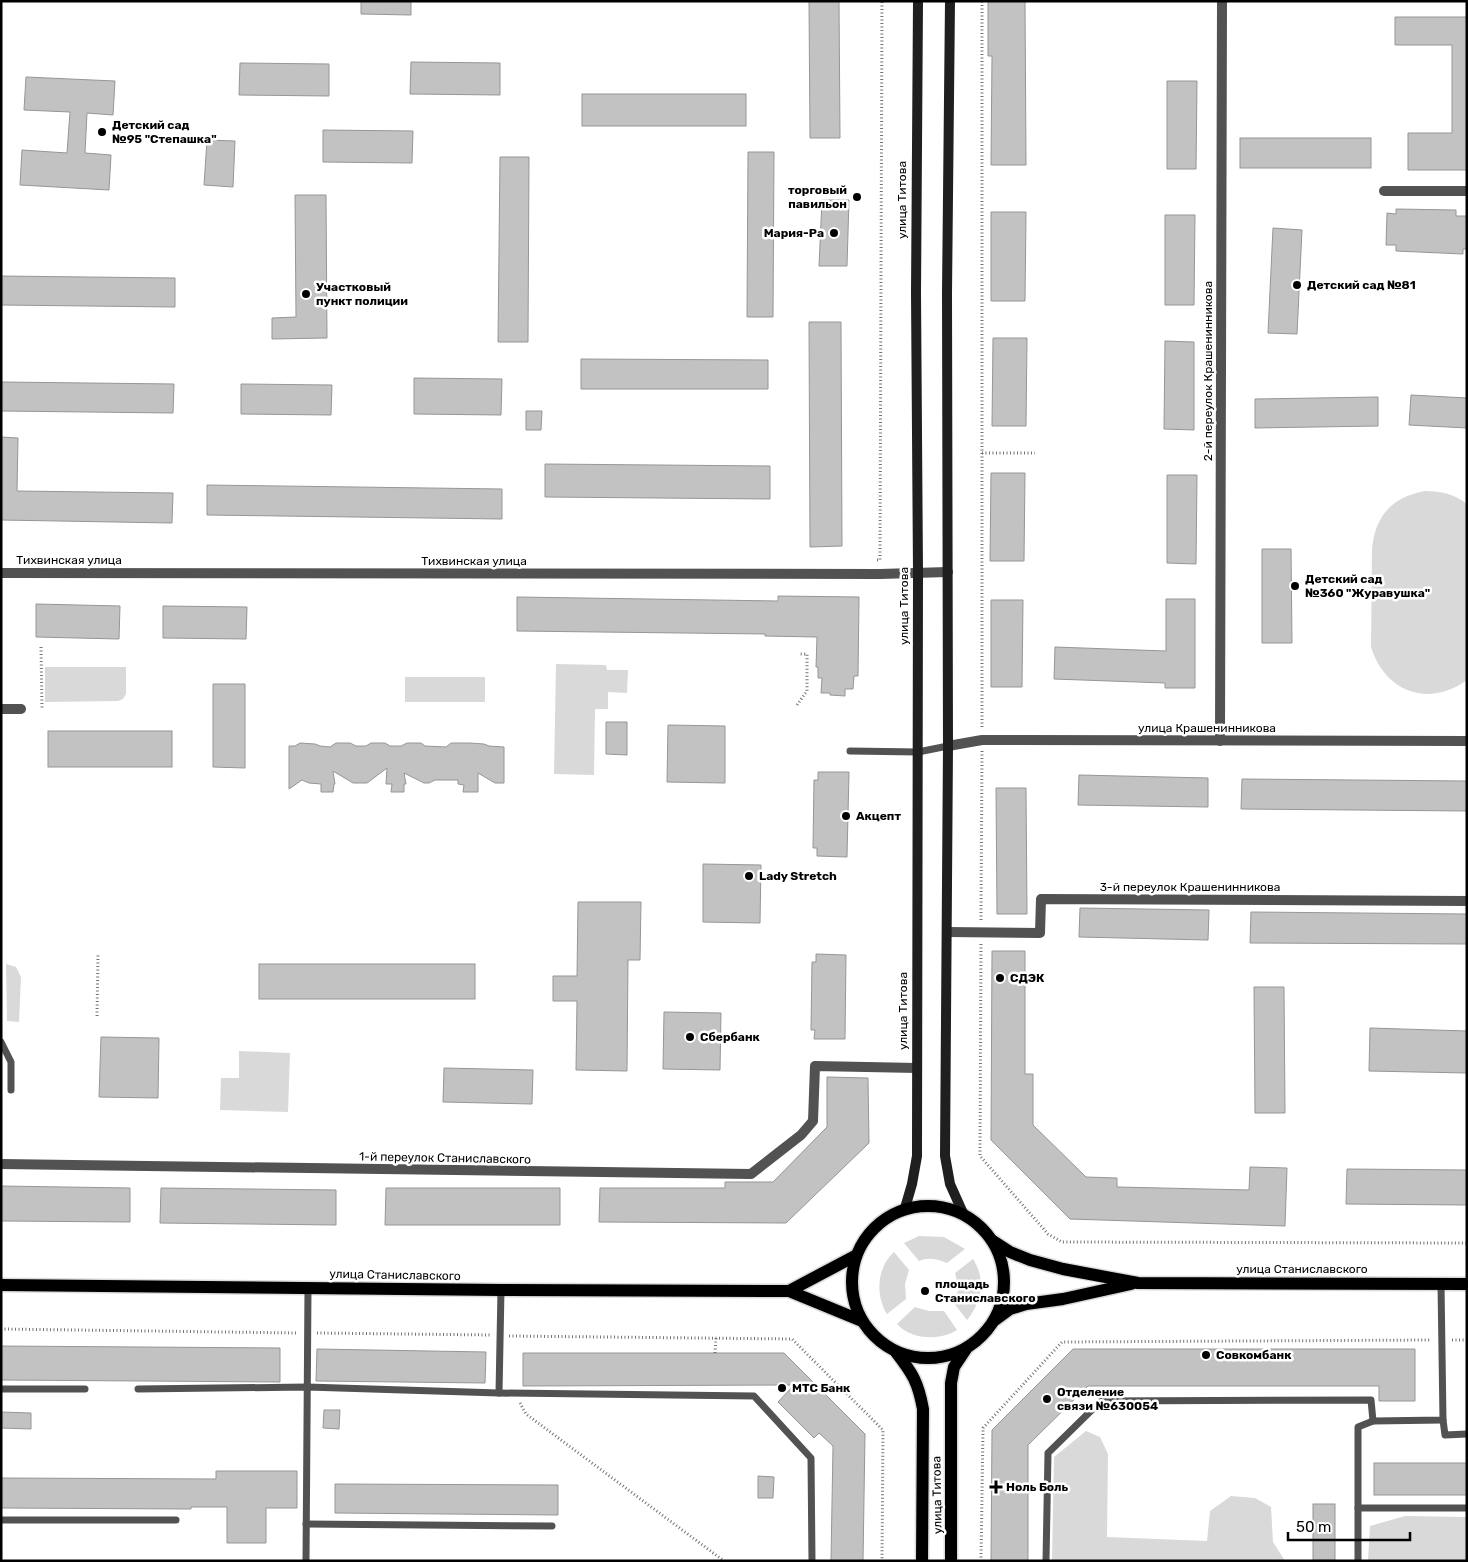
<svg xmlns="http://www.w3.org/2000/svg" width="1468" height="1562" font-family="Rubik,sans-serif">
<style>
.green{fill:#d9d9d9}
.building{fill:#c2c2c2;stroke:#969696}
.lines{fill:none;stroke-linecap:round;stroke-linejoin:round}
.primary-casing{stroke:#dbdbdb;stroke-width:15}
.path{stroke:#747474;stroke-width:3;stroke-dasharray:1 2.5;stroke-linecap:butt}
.lane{stroke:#525252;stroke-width:7}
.street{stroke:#525252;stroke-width:10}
.secondary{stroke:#1f1f1f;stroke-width:10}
.primary{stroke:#000;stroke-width:12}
.poi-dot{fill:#000;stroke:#fff;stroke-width:2}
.labels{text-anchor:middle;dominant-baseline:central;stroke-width:5;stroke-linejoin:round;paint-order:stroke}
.poi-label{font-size:12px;font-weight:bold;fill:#000;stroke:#fff;text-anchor:start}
.street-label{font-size:12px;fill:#000;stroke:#fff}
</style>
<rect width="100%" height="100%" fill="#fff"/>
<!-- green -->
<g class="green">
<path d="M 1425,491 C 1441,491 1454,494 1467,504 L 1467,680 C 1428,708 1385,692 1371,647 L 1372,549 C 1375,516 1392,497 1425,491 Z"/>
<path d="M 556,664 L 606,665 L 607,670 L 628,670 L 627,693 L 608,692 L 608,709 L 595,709 L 594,775 L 554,774 Z"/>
<path d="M 45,667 L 126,667 L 126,694 L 123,699 L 118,701 L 45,702 Z"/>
<rect x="405" y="677" width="80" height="25"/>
<path d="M 6,964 L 16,967 L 21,977 L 19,1022 L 7,1021 Z"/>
<path d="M 239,1051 L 290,1053 L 288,1112 L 220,1110 L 221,1078 L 239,1078 Z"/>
<path d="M 919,1236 L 944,1237 L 965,1249 L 947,1263 C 937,1259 929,1257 919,1261 L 904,1243 Z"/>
<path d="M 894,1252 L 909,1270 L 905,1284 L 906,1299 L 887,1314 C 875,1295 877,1267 894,1252 Z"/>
<path d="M 973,1259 C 986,1279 982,1302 967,1320 L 953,1302 L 959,1289 L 955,1273 Z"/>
<path d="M 915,1307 L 929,1311 L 944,1311 L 957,1330 C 939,1341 912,1340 897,1324 Z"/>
<path d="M 1086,1431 L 1100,1437 L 1108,1454 L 1107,1537 L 1207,1541 L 1210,1511 L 1231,1496 L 1255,1498 L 1271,1507 L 1273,1542 L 1285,1561 L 1052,1561 L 1054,1457 Z"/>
<path d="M 1405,1516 L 1467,1517 L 1467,1561 L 1368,1561 L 1370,1526 Z"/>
</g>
<!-- building -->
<g class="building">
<path d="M 361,1 L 411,1 L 411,15 L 361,14 Z"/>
<path d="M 809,1 L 839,1 L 840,138 L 810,138 Z"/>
<path d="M 988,1 L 1025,1 L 1026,165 L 991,165 L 992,56 L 988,56 Z"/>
<path d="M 1395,17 L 1467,17 L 1467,170 L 1408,170 L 1408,133 L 1452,133 L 1452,45 L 1395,45 Z"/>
<path d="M 411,62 L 500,63 L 500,95 L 410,94 Z"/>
<path d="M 240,63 L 329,64 L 329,96 L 239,95 Z"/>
<path d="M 26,77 L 115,81 L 113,115 L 87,113 L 85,153 L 111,155 L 109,190 L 20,185 L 22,150 L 67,153 L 70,112 L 24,110 Z"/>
<path d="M 1167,81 L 1197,81 L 1196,169 L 1167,169 Z"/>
<rect x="582" y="94" width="164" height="32"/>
<path d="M 323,130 L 413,131 L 412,163 L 323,162 Z"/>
<rect x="1240" y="138" width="131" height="30"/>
<path d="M 207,140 L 235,141 L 233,187 L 204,185 Z"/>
<path d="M 748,152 L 774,152 L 773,317 L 747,317 Z"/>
<path d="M 500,157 L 529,157 L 528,342 L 498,342 Z"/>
<path d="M 295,195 L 326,195 L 327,338 L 272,339 L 272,318 L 296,317 Z"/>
<path d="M 822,200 L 849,200 L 847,266 L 819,266 Z"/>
<path d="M 1396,209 L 1456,210 L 1456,216 L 1467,216 L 1467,249 L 1463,249 L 1463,254 L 1396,251 L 1396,245 L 1386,245 L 1387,213 L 1396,214 Z"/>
<path d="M 991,212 L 1026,212 L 1025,301 L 991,301 Z"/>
<path d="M 1165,215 L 1195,215 L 1194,305 L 1165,305 Z"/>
<path d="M 1273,228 L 1302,230 L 1297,334 L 1268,333 Z"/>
<path d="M 1,276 L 175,278 L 175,307 L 1,305 Z"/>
<path d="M 809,322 L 841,322 L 842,546 L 810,547 Z"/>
<path d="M 993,338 L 1027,338 L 1026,426 L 992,426 Z"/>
<path d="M 1165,341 L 1194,342 L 1194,430 L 1164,429 Z"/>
<path d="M 581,359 L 768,360 L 768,389 L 581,389 Z"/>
<path d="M 414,378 L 502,379 L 501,415 L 414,414 Z"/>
<path d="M 1,382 L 174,384 L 173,413 L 1,411 Z"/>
<path d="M 241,384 L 332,385 L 331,415 L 241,414 Z"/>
<path d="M 1411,395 L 1467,398 L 1467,428 L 1409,425 Z"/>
<path d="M 1378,397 L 1378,426 L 1255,428 L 1255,399 Z"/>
<path d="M 526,411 L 542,411 L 541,430 L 526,430 Z"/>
<path d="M 1,437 L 18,438 L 17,491 L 173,493 L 172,523 L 1,520 Z"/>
<path d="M 545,464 L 770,466 L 770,499 L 545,497 Z"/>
<path d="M 991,473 L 1025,473 L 1024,561 L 990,561 Z"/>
<path d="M 1167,475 L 1197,475 L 1196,564 L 1167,563 Z"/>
<path d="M 207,485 L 502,489 L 502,519 L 207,515 Z"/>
<path d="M 1262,549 L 1291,549 L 1292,643 L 1262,643 Z"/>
<path d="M 778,596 L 859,597 L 858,676 L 854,676 L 853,689 L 845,689 L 845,696 L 830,695 L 830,693 L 821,693 L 822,678 L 818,678 L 818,667 L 816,667 L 817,637 L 765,636 L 765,634 L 517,631 L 517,597 L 778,601 Z"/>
<path d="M 1166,599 L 1195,599 L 1195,688 L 1165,688 L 1165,683 L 1054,679 L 1055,647 L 1166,651 Z"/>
<path d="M 991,600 L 1023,600 L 1022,687 L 991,687 Z"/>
<path d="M 36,604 L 120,606 L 119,639 L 36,637 Z"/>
<path d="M 163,606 L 247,607 L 246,639 L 163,638 Z"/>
<path d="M 213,684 L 245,684 L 245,768 L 213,767 Z"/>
<path d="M 606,722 L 627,722 L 627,755 L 606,754 Z"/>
<path d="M 668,725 L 725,726 L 725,783 L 667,782 Z"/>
<rect x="48" y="731" width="124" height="36"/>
<path d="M 300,743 L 315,744 L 320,746 L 330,747 L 336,743 L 350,743 L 356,746 L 366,746 L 371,743 L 385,743 L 390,746 L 401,746 L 407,743 L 421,743 L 425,746 L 446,747 L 451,743 L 470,743 L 484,744 L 489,746 L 504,747 L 504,783 L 495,783 L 478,773 L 478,792 L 463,792 L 464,785 L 458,784 L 458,780 L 435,780 L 429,783 L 424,783 L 404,773 L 406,784 L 404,784 L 404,792 L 391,792 L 392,784 L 386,784 L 387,768 L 367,783 L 353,783 L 333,771 L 335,784 L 334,784 L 333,792 L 321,792 L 321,784 L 309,783 L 302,780 L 289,789 L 289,746 L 295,746 Z"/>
<path d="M 818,772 L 849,772 L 847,857 L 817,856 L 817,848 L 813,848 L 814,780 L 818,780 Z"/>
<path d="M 1079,775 L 1208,778 L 1208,807 L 1078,805 Z"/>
<path d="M 1242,779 L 1467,781 L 1467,811 L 1241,809 Z"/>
<path d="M 996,788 L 1026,788 L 1027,914 L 997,914 Z"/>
<path d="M 703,864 L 761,865 L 760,923 L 703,922 Z"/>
<path d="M 578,902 L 641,902 L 640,960 L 628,960 L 627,1071 L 576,1070 L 577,1001 L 553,1001 L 553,976 L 577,976 Z"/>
<path d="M 1080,908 L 1209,910 L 1208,940 L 1079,937 Z"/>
<path d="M 1251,912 L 1467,914 L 1467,944 L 1250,943 Z"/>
<path d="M 992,951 L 1025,951 L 1025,1074 L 1033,1074 L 1033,1125 L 1086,1177 L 1117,1178 L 1117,1187 L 1249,1190 L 1250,1167 L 1287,1168 L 1285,1226 L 1070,1219 L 991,1140 Z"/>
<path d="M 816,954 L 846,955 L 845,1039 L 814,1039 L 815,1030 L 811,1030 L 812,962 L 816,962 Z"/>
<rect x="259" y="964" width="216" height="35"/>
<path d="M 1254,987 L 1284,987 L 1285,1113 L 1255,1113 Z"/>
<path d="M 664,1012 L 721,1013 L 720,1070 L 663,1069 Z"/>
<path d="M 1370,1028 L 1467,1031 L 1467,1073 L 1369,1071 Z"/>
<path d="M 101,1037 L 159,1038 L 158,1098 L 99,1097 Z"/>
<path d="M 444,1068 L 533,1070 L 532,1104 L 443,1102 Z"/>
<path d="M 827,1077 L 868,1078 L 869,1143 L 786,1223 L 599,1222 L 600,1188 L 725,1188 L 725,1182 L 773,1182 L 827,1127 Z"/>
<path d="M 1347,1169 L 1467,1170 L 1467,1205 L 1346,1204 Z"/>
<path d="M 1,1186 L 130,1188 L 130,1222 L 1,1221 Z"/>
<path d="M 161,1188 L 336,1190 L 336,1225 L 160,1223 Z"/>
<path d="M 386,1188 L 560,1188 L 560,1225 L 385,1225 Z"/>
<path d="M 1,1346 L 280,1348 L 280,1382 L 1,1380 Z"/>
<path d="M 317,1349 L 486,1352 L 485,1383 L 316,1381 Z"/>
<path d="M 1073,1349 L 1415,1349 L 1415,1401 L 1379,1401 L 1379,1386 L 1088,1386 L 1028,1445 L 1028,1561 L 991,1561 L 992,1430 Z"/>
<path d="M 523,1353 L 784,1353 L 865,1434 L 863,1561 L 831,1561 L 833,1446 L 819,1433 L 814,1438 L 778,1402 L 794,1385 L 523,1386 Z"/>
<path d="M 324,1410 L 340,1410 L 339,1429 L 323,1428 Z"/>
<path d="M 1,1412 L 31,1413 L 31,1429 L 1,1428 Z"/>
<rect x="1374" y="1463" width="93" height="32"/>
<path d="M 216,1471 L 297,1471 L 297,1508 L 266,1508 L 266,1543 L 227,1543 L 227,1507 L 191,1507 L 191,1509 L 1,1508 L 1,1478 L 216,1479 Z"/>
<path d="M 758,1476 L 774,1477 L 773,1498 L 758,1498 Z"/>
<path d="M 335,1484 L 558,1485 L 558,1515 L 335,1513 Z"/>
<rect x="1313" y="1504" width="22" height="56"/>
</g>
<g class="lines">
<!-- primary casing -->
<g class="primary-casing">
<g id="primary">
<circle cx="928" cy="1282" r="76"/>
<path d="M 993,1241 L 1010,1252 L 1030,1260 L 1063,1269 L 1138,1283 L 1467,1284"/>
<path d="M 1,1285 L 501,1290 L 789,1291 L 862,1321"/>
<path d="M 789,1291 L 855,1256"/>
<path d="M 995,1320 L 1010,1309 L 1026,1304 L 1063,1299 L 1131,1284"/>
<path d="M 896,1352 C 913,1374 918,1382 923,1409 L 922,1561"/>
<path d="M 951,1561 L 951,1383 L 954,1367 L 966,1349"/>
</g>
</g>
<!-- path -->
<g class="path">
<path d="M 982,453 L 1035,453"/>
<path d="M 877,560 L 880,560 L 882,1"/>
<path d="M 41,647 L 42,709"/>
<path d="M 797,705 L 807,691 L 807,654 L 800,654"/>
<path d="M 982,727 L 982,1"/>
<path d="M 981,920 L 982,751"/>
<path d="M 981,944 L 980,1156 L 1048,1234 L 1062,1242 L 1467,1243"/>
<path d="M 97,1016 L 98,955"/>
<path d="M 1,1329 L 298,1333"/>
<path d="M 317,1333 L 491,1335"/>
<path d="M 509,1336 L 792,1339 L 883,1430 L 882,1561"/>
<path d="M 1452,1340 L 1467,1340"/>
<path d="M 715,1353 L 716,1338"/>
<path d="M 520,1403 L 526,1414 L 724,1561"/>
<path d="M 981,1561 L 983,1428 L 1062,1342 L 1431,1340"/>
</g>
<!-- lane -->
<g class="lane">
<path d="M 850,751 L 918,752 L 948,746"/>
<path d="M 1,1042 L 11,1062 L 11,1090"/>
<path d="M 1,1389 L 85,1389"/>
<path d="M 138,1389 L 307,1387 L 499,1393 L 754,1396 L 811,1458 L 812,1561"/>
<path d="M 499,1393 L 501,1290"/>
<path d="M 1443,1420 L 1445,1435 L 1467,1434"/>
<path d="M 1358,1508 L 1467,1508"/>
<path d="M 1,1520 L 176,1520"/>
<path d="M 306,1524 L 552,1526"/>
<path d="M 306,1561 L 308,1288"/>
<path d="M 1046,1561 L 1048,1453 L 1101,1401 L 1371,1400 L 1373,1421 L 1443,1420 L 1441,1284"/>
<path d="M 1358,1561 L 1358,1427 L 1373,1421"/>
</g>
<!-- street -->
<g class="street">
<path d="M 1384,191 L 1467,191"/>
<path d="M 1,573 L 880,574 L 948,572"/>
<path d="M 1,709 L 21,709"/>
<path d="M 1220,741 L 1222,1"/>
<path d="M 948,746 L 982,740 L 1467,741"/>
<path d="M 947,932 L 1040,933 L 1041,899 L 1467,901"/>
<path d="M 1,1164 L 751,1174 L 801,1135 L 813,1121 L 815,1066 L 917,1068"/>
</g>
<!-- secondary -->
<g class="secondary">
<path d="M 950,1 L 947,293 L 948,746 L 945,1156 L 950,1184 L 963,1213"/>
<path d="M 905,1208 L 912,1184 L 917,1156 L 918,572 L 916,293 L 918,1"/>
</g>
<!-- primary -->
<use href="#primary" class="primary"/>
</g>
<!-- markers -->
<g class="poi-dot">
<circle cx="102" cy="132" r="5"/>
<circle cx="857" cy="197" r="5"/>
<circle cx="834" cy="233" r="5"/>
<circle cx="1297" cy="285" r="5"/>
<circle cx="306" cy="294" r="5"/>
<circle cx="1295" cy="586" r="5"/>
<circle cx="846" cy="816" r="5"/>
<circle cx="749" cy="876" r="5"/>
<circle cx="1000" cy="978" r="5"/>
<circle cx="690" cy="1037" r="5"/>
<circle cx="925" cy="1291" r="5"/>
<circle cx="1206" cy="1355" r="5"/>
<circle cx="782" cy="1388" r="5"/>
<circle cx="1047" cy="1399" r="5"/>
<path d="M993.5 1479.5h5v5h5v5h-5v5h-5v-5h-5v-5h5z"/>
</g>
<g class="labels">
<!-- poi labels -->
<g class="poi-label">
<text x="112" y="125">Детский сад<tspan x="112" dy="14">№95 "Степашка"</tspan></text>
<text x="847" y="190" text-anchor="end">торговый<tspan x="847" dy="14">павильон</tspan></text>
<text x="824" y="233" text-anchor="end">Мария-Ра</text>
<text x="1307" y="285">Детский сад №81</text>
<text x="316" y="287">Участковый<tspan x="316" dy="14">пункт полиции</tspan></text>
<text x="1305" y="579">Детский сад<tspan x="1305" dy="14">№360 "Журавушка"</tspan></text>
<text x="856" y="816">Акцепт</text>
<text x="759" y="876">Lady Stretch</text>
<text x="1010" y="978">СДЭК</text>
<text x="700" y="1037">Сбербанк</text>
<text x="935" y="1284">площадь<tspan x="935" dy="14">Станиславского</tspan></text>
<text x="1216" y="1355">Совкомбанк</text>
<text x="792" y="1388">МТС Банк</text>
<text x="1057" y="1392">Отделение<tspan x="1057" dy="14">связи №630054</tspan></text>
<text x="1006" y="1487">Ноль Боль</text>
</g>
<!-- street labels -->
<g class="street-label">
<text transform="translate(902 200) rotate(-90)">улица Титова</text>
<text transform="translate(1208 371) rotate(-90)">2-й переулок Крашенинникова</text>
<text x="69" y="560">Тихвинская улица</text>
<text x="474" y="561">Тихвинская улица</text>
<text transform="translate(904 606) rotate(-90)">улица Титова</text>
<text x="1207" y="728">улица Крашенинникова</text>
<text x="1190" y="887">3-й переулок Крашенинникова</text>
<text transform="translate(903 1011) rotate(-90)">улица Титова</text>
<text transform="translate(445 1158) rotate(1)">1-й переулок Станиславского</text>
<text x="1302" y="1269">улица Станиславского</text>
<text transform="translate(395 1275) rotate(1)">улица Станиславского</text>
<text transform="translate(937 1495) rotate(-91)">улица Титова</text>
</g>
</g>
<!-- border -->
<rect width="1468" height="1562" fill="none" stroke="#000000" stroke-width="5"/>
<!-- scale -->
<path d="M1288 1532v8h122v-8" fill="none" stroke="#000000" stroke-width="2.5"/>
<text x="1296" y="1532" font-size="15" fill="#000000" stroke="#ffffff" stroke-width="4" paint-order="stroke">50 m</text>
</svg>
